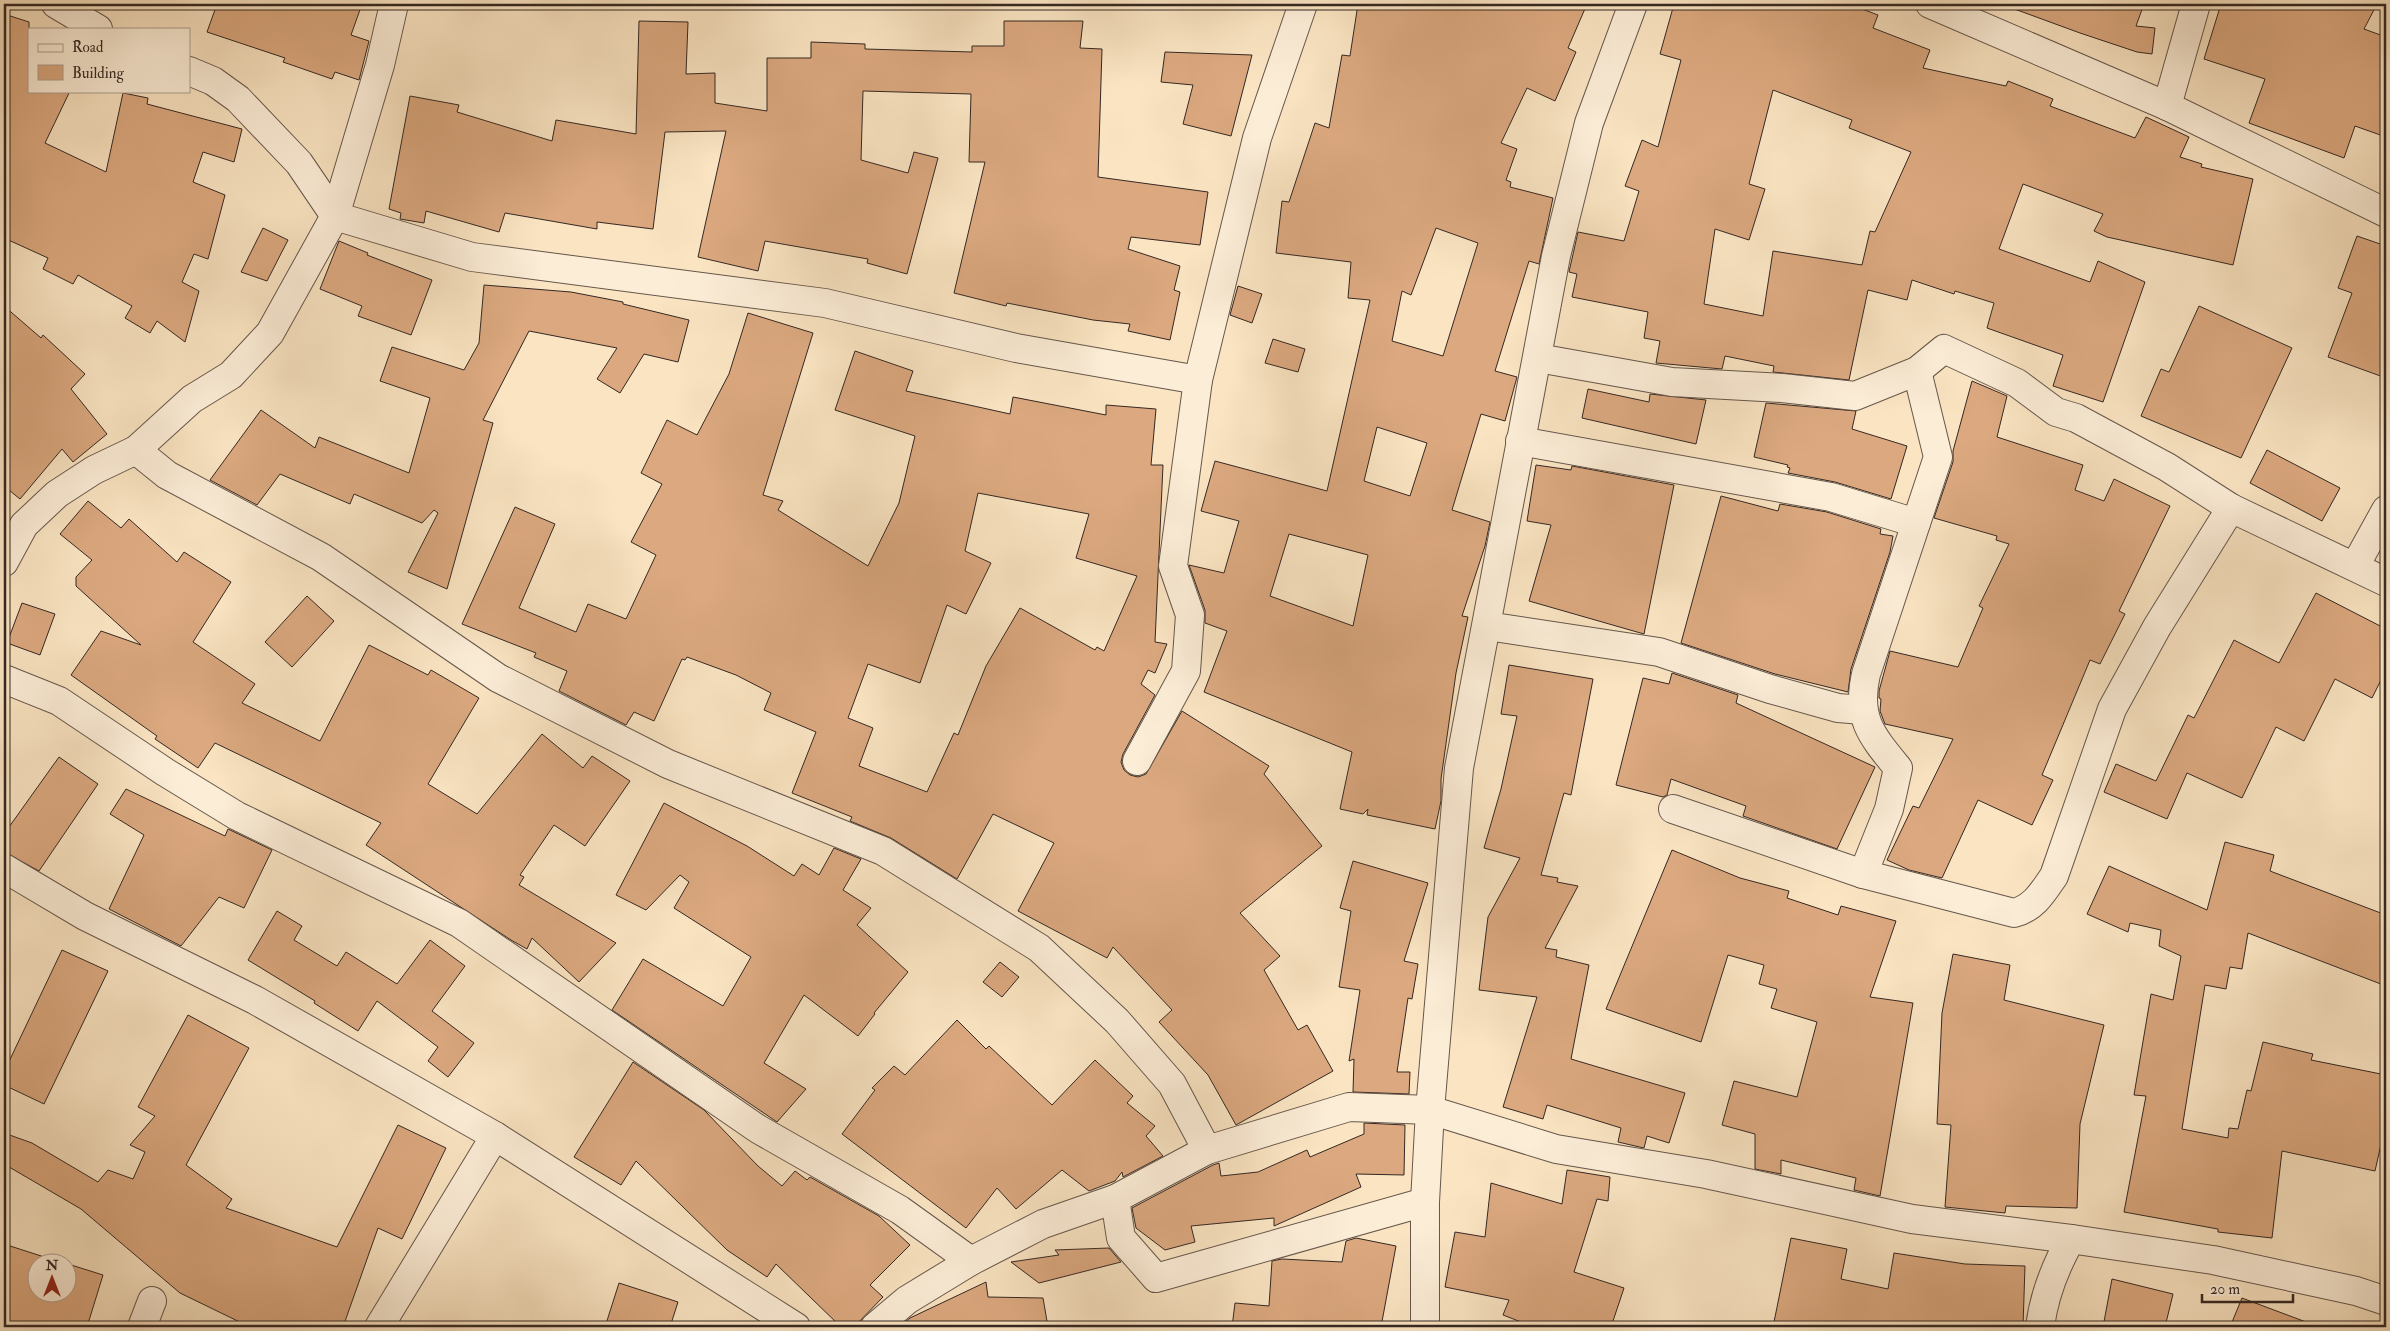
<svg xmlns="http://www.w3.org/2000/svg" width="2390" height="1331" font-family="'IM FELL Double Pica',serif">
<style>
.building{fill:#dba87f;stroke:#352823;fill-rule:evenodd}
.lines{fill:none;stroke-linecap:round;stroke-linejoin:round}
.minor-casing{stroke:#66574b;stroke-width:30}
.minor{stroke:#fcedd7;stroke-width:28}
</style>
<rect width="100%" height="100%" fill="#fae4c2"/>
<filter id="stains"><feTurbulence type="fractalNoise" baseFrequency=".004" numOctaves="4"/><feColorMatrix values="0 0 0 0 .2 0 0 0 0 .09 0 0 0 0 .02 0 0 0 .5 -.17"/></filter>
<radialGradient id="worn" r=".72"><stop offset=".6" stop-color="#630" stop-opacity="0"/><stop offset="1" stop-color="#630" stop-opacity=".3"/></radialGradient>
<!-- building -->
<g class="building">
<path d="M 217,4 L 362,4 L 351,35 L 369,41 L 359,80 L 335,72 L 332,79 L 283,62 L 285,58 L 207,32 Z"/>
<path d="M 1358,4 L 1587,4 L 1568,48 L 1576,52 L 1555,101 L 1527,88 L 1501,143 L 1517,149 L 1506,180 L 1511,182 L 1510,187 L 1553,198 L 1539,264 L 1529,261 L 1495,371 L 1517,377 L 1505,421 L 1481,414 L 1452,510 L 1490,522 L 1485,546 L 1462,616 L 1468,617 L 1456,673 L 1441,779 L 1441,801 L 1435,829 L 1367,815 L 1368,809 L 1363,814 L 1340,809 L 1352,752 L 1204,692 L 1227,631 L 1205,623 L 1205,610 L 1189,565 L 1224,573 L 1239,521 L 1201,511 L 1215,461 L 1327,491 L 1370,300 L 1348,298 L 1351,262 L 1276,253 L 1282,201 L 1289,202 L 1315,123 L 1329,128 L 1342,55 L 1350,56 ZM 1436,228 L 1478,243 L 1443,356 L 1392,341 L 1402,291 L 1411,295 ZM 1377,427 L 1427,443 L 1410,496 L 1364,481 ZM 1289,534 L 1368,555 L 1353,626 L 1270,596 Z"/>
<path d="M 1674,4 L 1849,4 L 1878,15 L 1873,28 L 1930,50 L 1923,68 L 2006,86 L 2008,81 L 2053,99 L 2050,106 L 2135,138 L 2146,117 L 2189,137 L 2180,157 L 2202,164 L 2201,167 L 2253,179 L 2233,265 L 2107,237 L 2094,231 L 2103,214 L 2023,184 L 1999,249 L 2090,282 L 2098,261 L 2145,282 L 2103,402 L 2053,386 L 2063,355 L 1987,328 L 1994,303 L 1955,291 L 1954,294 L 1912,280 L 1907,300 L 1868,290 L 1849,380 L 1773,372 L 1774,366 L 1725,356 L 1722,369 L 1656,363 L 1660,341 L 1644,338 L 1648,312 L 1572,297 L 1577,274 L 1569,272 L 1578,232 L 1624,241 L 1639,191 L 1625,186 L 1642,140 L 1658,147 L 1681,60 L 1660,54 ZM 1773,90 L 1852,120 L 1849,128 L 1911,152 L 1875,232 L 1870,231 L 1862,265 L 1773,251 L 1763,316 L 1704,304 L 1715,229 L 1749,240 L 1765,189 L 1749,184 Z"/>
<path d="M 2010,4 L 2144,4 L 2136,26 L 2155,28 L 2152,54 L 2137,52 L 2080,33 L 2009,7 Z"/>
<path d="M 2221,4 L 2377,4 L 2364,29 L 2386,37 L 2386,137 L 2355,126 L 2344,158 L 2249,123 L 2265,79 L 2204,59 Z"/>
<path d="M 4,14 L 29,22 L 29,91 L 70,91 L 45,143 L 106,172 L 123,93 L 148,98 L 147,104 L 242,129 L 234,162 L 203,152 L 193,182 L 225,195 L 208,259 L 194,254 L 182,282 L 199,291 L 185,342 L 157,321 L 150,333 L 125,318 L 132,306 L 78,275 L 73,284 L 43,269 L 48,258 L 4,238 Z"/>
<path d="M 639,21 L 688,22 L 686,74 L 715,73 L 715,103 L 767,111 L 767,58 L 811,58 L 811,42 L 865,44 L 865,49 L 972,52 L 972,46 L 1004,46 L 1004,21 L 1083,21 L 1080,48 L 1102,49 L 1098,177 L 1208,192 L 1200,245 L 1131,237 L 1128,249 L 1180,266 L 1174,290 L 1180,292 L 1170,340 L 1128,331 L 1130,324 L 1093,320 L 1007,303 L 1006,306 L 954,293 L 985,162 L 969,162 L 971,94 L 863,91 L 861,160 L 908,173 L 914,152 L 938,158 L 907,274 L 867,263 L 868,259 L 765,241 L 758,271 L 698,257 L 726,131 L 665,132 L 653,229 L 597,222 L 597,229 L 505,213 L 499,232 L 426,211 L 424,223 L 400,219 L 401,213 L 389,209 L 410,96 L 459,105 L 457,112 L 552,141 L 556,120 L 636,134 Z"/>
<path d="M 1165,52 L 1252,55 L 1231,136 L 1183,124 L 1193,85 L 1161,82 Z"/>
<path d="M 263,228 L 288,240 L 267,281 L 241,272 Z"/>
<path d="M 2357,236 L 2386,246 L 2386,378 L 2328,357 L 2352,293 L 2338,288 Z"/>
<path d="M 339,241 L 368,253 L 367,255 L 432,280 L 411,335 L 358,316 L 362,306 L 320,289 Z"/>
<path d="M 484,285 L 571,292 L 623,302 L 623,304 L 689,320 L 678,362 L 644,354 L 620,393 L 597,379 L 617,348 L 529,331 L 483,420 L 493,423 L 447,589 L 408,572 L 438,513 L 434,510 L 422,523 L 354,494 L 350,504 L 280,474 L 257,505 L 210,480 L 261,410 L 315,448 L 319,437 L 409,473 L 430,398 L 380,381 L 392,347 L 464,370 L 479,343 Z"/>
<path d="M 1238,286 L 1262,294 L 1252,323 L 1230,315 Z"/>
<path d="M 4,306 L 41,338 L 43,335 L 85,374 L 71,389 L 107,434 L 73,462 L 62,449 L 20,499 L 4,486 Z"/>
<path d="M 2199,306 L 2292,348 L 2241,458 L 2141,416 L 2161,369 L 2169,372 Z"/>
<path d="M 748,313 L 813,333 L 763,495 L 783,501 L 778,510 L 868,566 L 899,503 L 915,436 L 835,410 L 855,351 L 913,371 L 906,391 L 1010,414 L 1013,397 L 1106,415 L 1106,405 L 1156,409 L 1151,465 L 1163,465 L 1155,642 L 1167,644 L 1155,673 L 1148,670 L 1141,684 L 1155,695 L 1123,754 L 1121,762 L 1124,770 L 1130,775 L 1138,777 L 1146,774 L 1182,711 L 1269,766 L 1264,774 L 1322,846 L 1240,913 L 1280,956 L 1264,970 L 1298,1030 L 1307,1025 L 1333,1071 L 1236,1125 L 1208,1075 L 1159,1022 L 1172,1010 L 1113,947 L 1107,958 L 1018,911 L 1054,843 L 993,814 L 957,879 L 891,838 L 850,821 L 852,817 L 792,793 L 816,732 L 764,710 L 771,693 L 736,675 L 687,657 L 685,660 L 682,659 L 654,721 L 634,712 L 626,725 L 559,691 L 567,671 L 534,657 L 536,653 L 462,624 L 515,507 L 555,524 L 519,608 L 576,632 L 588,604 L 626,619 L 656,555 L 631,542 L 662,484 L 641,473 L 667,420 L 697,435 L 729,374 ZM 978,493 L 1089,514 L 1076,558 L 1137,576 L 1104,651 L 1097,647 L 1095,650 L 1020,608 L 986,666 L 958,735 L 954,733 L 927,792 L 859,766 L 873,728 L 848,718 L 868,664 L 920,683 L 947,605 L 966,614 L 991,563 L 965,551 Z"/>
<path d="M 1273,339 L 1305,349 L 1298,372 L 1265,363 Z"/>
<path d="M 1972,381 L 2007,396 L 1997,437 L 2083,465 L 2075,490 L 2104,501 L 2114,479 L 2170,506 L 2119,611 L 2125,614 L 2100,664 L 2090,660 L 2042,775 L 2053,780 L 2032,825 L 1978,800 L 1942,878 L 1909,870 L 1887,860 L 1913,806 L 1919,808 L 1953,739 L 1885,724 L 1880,711 L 1881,699 L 1879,698 L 1879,691 L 1890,651 L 1958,667 L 1983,608 L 1979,606 L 2009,544 L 1996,540 L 1997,536 L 1934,518 L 1953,462 L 1953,451 Z"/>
<path d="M 1588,389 L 1649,402 L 1650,394 L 1706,400 L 1696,444 L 1582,418 Z"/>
<path d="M 1766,403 L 1856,411 L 1852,429 L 1907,446 L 1891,499 L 1835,482 L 1788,473 L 1790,468 L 1787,467 L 1788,465 L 1754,457 Z"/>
<path d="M 2267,450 L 2340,488 L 2322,521 L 2250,483 Z"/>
<path d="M 1536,465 L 1571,470 L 1572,466 L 1674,485 L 1644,634 L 1529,601 L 1551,525 L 1527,521 Z"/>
<path d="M 1721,496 L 1778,511 L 1780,504 L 1827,512 L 1881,529 L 1880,534 L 1893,536 L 1890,552 L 1851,669 L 1848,692 L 1775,674 L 1681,643 Z"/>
<path d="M 88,501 L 121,528 L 129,519 L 177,562 L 184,552 L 231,582 L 193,642 L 255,684 L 242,703 L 320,741 L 369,645 L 428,675 L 431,670 L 479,698 L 428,784 L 477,814 L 542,734 L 583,768 L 592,756 L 630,781 L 585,846 L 554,825 L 520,875 L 524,877 L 519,885 L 616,943 L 579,982 L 532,938 L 527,949 L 511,940 L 366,845 L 381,823 L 215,743 L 198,768 L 155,739 L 157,736 L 71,675 L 101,631 L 141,645 L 76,586 L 76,577 L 92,560 L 60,534 Z"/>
<path d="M 2316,593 L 2386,629 L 2386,670 L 2372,698 L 2335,679 L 2304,741 L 2276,727 L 2242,798 L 2187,773 L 2167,819 L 2104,792 L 2116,764 L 2156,781 L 2188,715 L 2194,718 L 2234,640 L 2279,663 Z"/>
<path d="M 307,596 L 334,621 L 292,667 L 265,642 Z"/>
<path d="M 22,603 L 55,614 L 40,655 L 7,643 Z"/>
<path d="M 1509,665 L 1593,679 L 1571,795 L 1564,793 L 1541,875 L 1558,878 L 1557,882 L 1578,886 L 1545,948 L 1557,950 L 1556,957 L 1589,965 L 1571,1059 L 1685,1093 L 1669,1143 L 1647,1136 L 1644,1148 L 1618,1142 L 1621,1128 L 1547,1105 L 1543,1119 L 1503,1107 L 1537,997 L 1479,990 L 1488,917 L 1520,858 L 1484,848 L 1501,789 L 1517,716 L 1501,714 Z"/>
<path d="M 1672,673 L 1738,695 L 1736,703 L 1875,767 L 1837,849 L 1743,816 L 1746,806 L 1671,779 L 1667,795 L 1663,797 L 1616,785 L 1643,678 L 1669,684 Z"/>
<path d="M 59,757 L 98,784 L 39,871 L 4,852 L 4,834 Z"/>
<path d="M 126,789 L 225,836 L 228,829 L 272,850 L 244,908 L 219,897 L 181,946 L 109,909 L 144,835 L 110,814 Z"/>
<path d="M 664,803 L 747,846 L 794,876 L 802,864 L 819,875 L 834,848 L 861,859 L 843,890 L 871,908 L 857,925 L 908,972 L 874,1013 L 875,1014 L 858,1036 L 804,995 L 764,1063 L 806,1089 L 777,1122 L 612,1010 L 643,959 L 723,1006 L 751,957 L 674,908 L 689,882 L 680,875 L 646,910 L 616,895 Z"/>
<path d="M 2225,842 L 2274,855 L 2270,871 L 2386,915 L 2386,986 L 2248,933 L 2242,969 L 2230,967 L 2226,989 L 2205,985 L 2182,1129 L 2228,1138 L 2229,1128 L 2238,1129 L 2247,1090 L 2251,1091 L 2263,1042 L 2313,1054 L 2311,1060 L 2386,1075 L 2386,1122 L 2375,1171 L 2282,1151 L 2272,1238 L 2218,1232 L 2218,1229 L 2124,1212 L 2146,1096 L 2134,1095 L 2151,994 L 2173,1000 L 2181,956 L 2159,946 L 2161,930 L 2130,923 L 2128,932 L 2087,914 L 2109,866 L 2207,910 Z"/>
<path d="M 1672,850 L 1740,878 L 1789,891 L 1787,898 L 1838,915 L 1841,906 L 1896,921 L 1870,997 L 1913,1003 L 1880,1196 L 1854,1190 L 1856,1178 L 1781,1160 L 1781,1174 L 1755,1169 L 1755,1134 L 1722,1125 L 1734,1081 L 1797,1097 L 1817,1022 L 1771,1008 L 1777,989 L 1759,984 L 1764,965 L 1728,955 L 1701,1042 L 1606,1009 Z"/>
<path d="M 1353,861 L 1428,883 L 1404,961 L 1418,964 L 1412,999 L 1408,998 L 1397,1072 L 1410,1072 L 1409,1094 L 1353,1092 L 1354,1059 L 1349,1061 L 1360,990 L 1339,987 L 1351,911 L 1340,908 Z"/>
<path d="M 277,911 L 302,926 L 294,940 L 337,966 L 346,952 L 397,984 L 430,940 L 465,966 L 432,1011 L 474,1043 L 448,1077 L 428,1061 L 438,1047 L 377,1001 L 358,1031 L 314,1003 L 315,1001 L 248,960 Z"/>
<path d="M 62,950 L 108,971 L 44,1104 L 4,1085 L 4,1072 Z"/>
<path d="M 1953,954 L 2010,965 L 2004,1000 L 2104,1025 L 2080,1124 L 2077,1208 L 2006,1206 L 2005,1213 L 1945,1207 L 1951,1125 L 1937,1124 L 1942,1013 Z"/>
<path d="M 1000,962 L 1019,977 L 1002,997 L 983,982 Z"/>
<path d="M 188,1015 L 249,1048 L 186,1165 L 232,1199 L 226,1208 L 337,1247 L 398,1125 L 446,1148 L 402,1239 L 378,1228 L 343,1327 L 250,1327 L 180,1293 L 81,1209 L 4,1164 L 4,1133 L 32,1143 L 98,1182 L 108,1170 L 133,1179 L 145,1152 L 130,1145 L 155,1116 L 138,1107 Z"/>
<path d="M 957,1020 L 986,1049 L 989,1046 L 1052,1105 L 1095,1060 L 1133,1096 L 1127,1103 L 1155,1126 L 1146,1136 L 1163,1156 L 1123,1177 L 1122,1172 L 1115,1181 L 1089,1191 L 1062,1170 L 1016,1209 L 997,1188 L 966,1228 L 842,1134 L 875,1090 L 872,1088 L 894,1066 L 905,1075 Z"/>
<path d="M 633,1062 L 704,1110 L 758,1166 L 782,1186 L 795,1171 L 807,1180 L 810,1177 L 879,1216 L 910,1245 L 870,1285 L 883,1297 L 854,1327 L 841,1327 L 776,1264 L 767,1277 L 727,1250 L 636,1161 L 621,1185 L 574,1157 Z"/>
<path d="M 1364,1123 L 1405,1125 L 1404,1175 L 1356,1174 L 1361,1187 L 1274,1226 L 1274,1218 L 1191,1226 L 1195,1242 L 1165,1250 L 1136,1228 L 1132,1208 L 1213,1165 L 1219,1163 L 1221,1176 L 1258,1172 L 1307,1150 L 1310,1157 L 1364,1134 Z"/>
<path d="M 1567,1170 L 1610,1177 L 1608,1201 L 1597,1199 L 1574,1272 L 1624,1288 L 1611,1327 L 1534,1327 L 1503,1315 L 1509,1300 L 1445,1287 L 1455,1232 L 1485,1237 L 1491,1183 L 1562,1204 Z"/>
<path d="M 1356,1238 L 1396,1246 L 1381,1327 L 1232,1327 L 1235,1303 L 1269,1306 L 1272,1261 L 1282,1259 L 1342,1262 L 1346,1241 Z"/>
<path d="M 1791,1238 L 1847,1249 L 1841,1279 L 1888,1289 L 1894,1253 L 1965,1264 L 2025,1266 L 2023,1327 L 1773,1327 Z"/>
<path d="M 4,1244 L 66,1264 L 38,1264 L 38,1294 L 68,1294 L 68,1264 L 103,1275 L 87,1327 L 4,1327 Z"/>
<path d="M 1109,1248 L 1121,1262 L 1039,1283 L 1011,1262 L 1059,1255 L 1055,1250 Z"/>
<path d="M 2112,1279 L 2173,1294 L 2165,1327 L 2103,1327 Z"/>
<path d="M 986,1282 L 988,1297 L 1043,1298 L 1048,1327 L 899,1327 L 910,1318 Z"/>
<path d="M 619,1283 L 678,1302 L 670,1327 L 605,1327 Z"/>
<path d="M 2242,1298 L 2314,1325 L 2313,1327 L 2230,1327 Z"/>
</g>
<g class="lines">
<!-- minor casing -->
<g class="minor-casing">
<g id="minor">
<path d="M 56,4 L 98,29"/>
<path d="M 1930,4 L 2167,106 L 2386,213"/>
<path d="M 189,71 L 213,81 L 238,99 L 299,163 L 335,216 L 472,257 L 825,303 L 1016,348 L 1198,380"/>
<path d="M 2167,106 L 2196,4"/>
<path d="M 1538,358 L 1672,382 L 1782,388 L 1855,396 L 1917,371 L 1944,349 L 2017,383 L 2056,412 L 2076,418 L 2167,467 L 2231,508 L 2386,582"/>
<path d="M 1520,441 L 1831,497 L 1916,523"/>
<path d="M 136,450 L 167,475 L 321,557 L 498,678 L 668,764 L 883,851 L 1039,948 L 1117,1021 L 1172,1084 L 1207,1150"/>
<path d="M 4,562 L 24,525 L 57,494 L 94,470 L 136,450 L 192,399 L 231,375 L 270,333 L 335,216 L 380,65 L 394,4"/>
<path d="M 2355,566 L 2386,510"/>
<path d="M 1487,626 L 1659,652 L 1770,689 L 1838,708 L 1863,710"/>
<path d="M 4,679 L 59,701 L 165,772 L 237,816 L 459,923 L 758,1129 L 900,1210 L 971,1261"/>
<path d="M 1137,761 L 1186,671 L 1190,615 L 1173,566 L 1198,380 L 1257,138 L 1303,4"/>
<path d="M 1673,809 L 1863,874 L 2014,913 C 2034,908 2043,892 2054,876 L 2112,709 L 2157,627 L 2231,508"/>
<path d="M 4,868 L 85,916 L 255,1000 L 495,1136 L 796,1327"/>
<path d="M 1863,874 L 1889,809 L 1898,768 C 1871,735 1856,718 1866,674 L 1938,457 L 1917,371"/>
<path d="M 1115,1199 L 1121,1238 L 1156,1278 L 1425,1202"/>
<path d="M 142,1327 L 152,1301"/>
<path d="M 379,1327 L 495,1136"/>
<path d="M 875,1327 L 907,1300 L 971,1261 L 1043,1224 L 1115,1199 L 1207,1150 L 1349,1107 L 1430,1110 L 1556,1149 L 1706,1174 L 1912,1219 L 2071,1239 L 2213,1260 L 2356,1291 L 2386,1301"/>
<path d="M 1425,1327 L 1425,1202 L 1430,1110 L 1459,768 L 1556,256 L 1589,123 L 1633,4"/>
<path d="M 2040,1327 C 2044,1295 2055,1267 2071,1239"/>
</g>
</g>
<!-- minor -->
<use href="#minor" class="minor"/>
</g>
<!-- margin -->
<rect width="2390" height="1331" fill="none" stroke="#fae4c2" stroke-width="20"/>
<rect x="5" y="5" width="2380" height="1321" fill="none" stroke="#352823" stroke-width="2.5"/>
<rect x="10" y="10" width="2370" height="1311" fill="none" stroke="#352823"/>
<!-- legend -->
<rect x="28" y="28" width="162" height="65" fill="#fcedd7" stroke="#ac9e8f"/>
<rect x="38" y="44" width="25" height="8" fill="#fcedd7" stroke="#ac9e8f"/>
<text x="72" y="52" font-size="15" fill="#352823">Road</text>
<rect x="38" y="65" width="25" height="15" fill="#dba87f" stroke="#ac9e8f"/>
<text x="72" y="78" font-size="15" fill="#352823">Building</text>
<!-- north arrow -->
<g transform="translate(52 1278)"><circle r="24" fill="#fcedd7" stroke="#ac9e8f"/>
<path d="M0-4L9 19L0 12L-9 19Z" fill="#8f2418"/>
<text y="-8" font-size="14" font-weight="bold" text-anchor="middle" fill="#352823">N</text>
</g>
<!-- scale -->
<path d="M2202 1294v8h91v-8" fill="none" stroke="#352823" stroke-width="2.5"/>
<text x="2210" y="1294" font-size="15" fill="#352823" stroke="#fcedd7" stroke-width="4" paint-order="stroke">20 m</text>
<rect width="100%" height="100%" filter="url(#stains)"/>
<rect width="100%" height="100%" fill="url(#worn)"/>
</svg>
